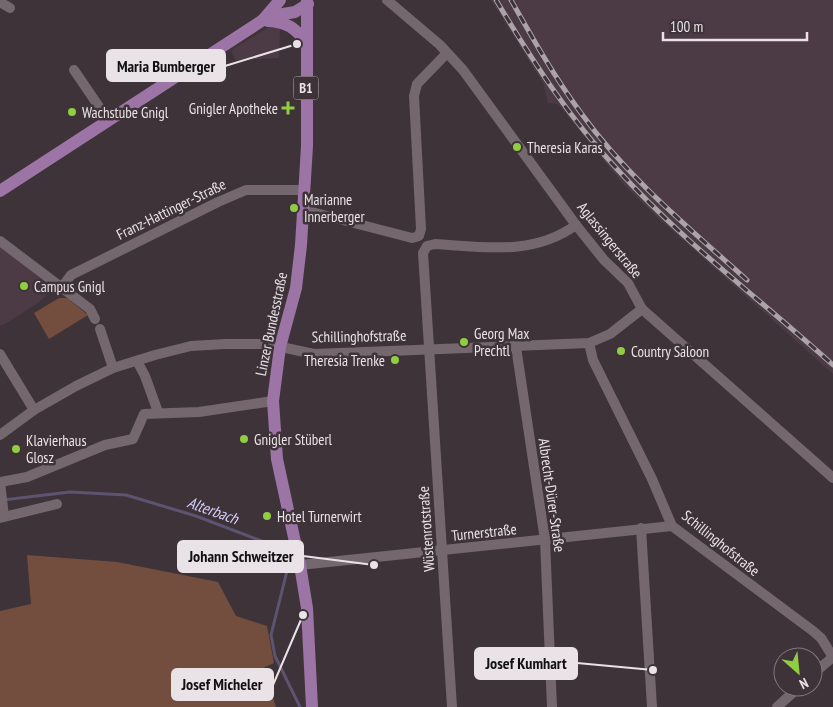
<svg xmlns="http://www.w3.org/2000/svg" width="833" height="707" font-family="'PT Sans Narrow',sans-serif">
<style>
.built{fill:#4c3b44}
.green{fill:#734e3e}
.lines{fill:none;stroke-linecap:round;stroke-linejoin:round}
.stream{stroke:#5c5471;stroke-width:3}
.minor{stroke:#74676e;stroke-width:10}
.major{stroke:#9d74a6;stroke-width:12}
.rail-casing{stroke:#aba3a7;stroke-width:5}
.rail{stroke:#3e3338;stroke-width:3;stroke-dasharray:9;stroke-linecap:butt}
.poi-dot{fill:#91cd40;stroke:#3e3338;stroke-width:2}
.labels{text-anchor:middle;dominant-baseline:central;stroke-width:5;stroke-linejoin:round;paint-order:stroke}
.shield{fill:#3e3338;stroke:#b6aeb2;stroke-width:1}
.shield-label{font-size:14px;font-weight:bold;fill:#e9e2e6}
.poi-label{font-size:15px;fill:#e9e2e6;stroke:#3e3338;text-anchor:start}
.street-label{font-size:15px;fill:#e9e2e6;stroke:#3e3338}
.water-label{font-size:16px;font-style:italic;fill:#d2cefb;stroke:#3e3338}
.leader{fill:none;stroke:#e9e2e6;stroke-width:2}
.callout-dot{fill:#e9e2e6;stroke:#3e3338;stroke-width:2}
.callout{fill:#e9e2e6;stroke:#e9e2e6;stroke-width:2}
.callout-label{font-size:16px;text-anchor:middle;font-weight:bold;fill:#111}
</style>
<rect width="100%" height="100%" fill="#3e3338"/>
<!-- built -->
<g class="built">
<path d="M 491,0 L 833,0 L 833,374 L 656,216 L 624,185 L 558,104 L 548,103 L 543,83 Z"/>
<path d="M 280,27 L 279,58 L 235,60 L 231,50 L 268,28 Z"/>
<path d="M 0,246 L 48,280 L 49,293 L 38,303 L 5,324 L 0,325 Z"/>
</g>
<!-- green -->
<g class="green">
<path d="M 59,298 L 67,298 L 88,315 L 49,339 L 34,313 Z"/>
<path d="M 27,555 L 117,562 L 218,582 L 236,616 L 267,626 L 274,663 L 263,668 L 276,707 L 0,707 L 0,611 L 31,604 Z"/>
</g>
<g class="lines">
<!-- stream -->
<path class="stream" d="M 3,500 L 70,492 L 126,495 L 196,516 L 277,547 L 284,558 L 287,571 L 271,635 L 275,656 L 300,707"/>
<!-- minor -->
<g class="minor">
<path d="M 387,0 L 440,45 L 463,70 L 576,225 L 604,260 L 628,283 L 642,309 L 833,478"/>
<path d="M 0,2 L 10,8"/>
<path d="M 74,70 L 108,120"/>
<path d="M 304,210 L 412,238 L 419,236 L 421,229 L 414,96 L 417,84 L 447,53"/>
<path d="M 0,241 L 90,309 L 95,319"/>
<path d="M 62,287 L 71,275 L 218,202 L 246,190 L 305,190"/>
<path d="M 100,329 L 113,368"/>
<path d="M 589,343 L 593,360 L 652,479 L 672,526 L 813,631 L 821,638 L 833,657"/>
<path d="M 516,347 L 545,540 L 552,707"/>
<path d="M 0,354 L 34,410"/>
<path d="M 137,361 L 145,376 L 158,412"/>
<path d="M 0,435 L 34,410 L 76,386 L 113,368 L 155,355 L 191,346 L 225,344 L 267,344 L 314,354 L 589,343 L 610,334 L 642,309"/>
<path d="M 0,482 L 27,477 L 105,445 L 133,439 L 144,414 L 199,412 L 273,401"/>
<path d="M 0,482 L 4,516"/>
<path d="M 0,518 L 57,504"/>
<path d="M 641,528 L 652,707"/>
<path d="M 300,565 L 672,526"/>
<path d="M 813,674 L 833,657"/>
<path d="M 452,707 L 423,253 L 427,246 L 435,244 C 485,247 533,256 576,225"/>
<path d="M 777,707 L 799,687"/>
</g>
<!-- major -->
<g class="major">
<path d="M 307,0 L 307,146 L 301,245 L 296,288 L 280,347 L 273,401 L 277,459 L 300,565 L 307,608 L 312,707"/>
<path d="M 263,20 L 280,0"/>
<path d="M 268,21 C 288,22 294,28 307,42"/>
<path d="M 0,191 L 263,20 L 277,15 L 295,12 L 308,4"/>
</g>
<!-- rail casing -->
<g class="rail-casing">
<g id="rail">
<path d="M 496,0 C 532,60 569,118 617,169 C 682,241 761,300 833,365"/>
<path d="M 511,0 C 533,39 555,78 581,113 C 627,177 689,228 747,280"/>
</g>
</g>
<!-- rail -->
<use href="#rail" class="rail"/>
</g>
<!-- markers -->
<g class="poi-dot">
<path d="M285.5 100.5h5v5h5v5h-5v5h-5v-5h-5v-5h5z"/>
<circle cx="72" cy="112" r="5"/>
<circle cx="517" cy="147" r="5"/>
<circle cx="294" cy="208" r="5"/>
<circle cx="24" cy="286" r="5"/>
<circle cx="464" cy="342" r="5"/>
<circle cx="621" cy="351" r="5"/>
<circle cx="395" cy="360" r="5"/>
<circle cx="244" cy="439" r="5"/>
<circle cx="16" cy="449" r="5"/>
<circle cx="267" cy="516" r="5"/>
</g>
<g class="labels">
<!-- shield labels -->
<rect class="shield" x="293.5" y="76.5" width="25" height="23" rx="4"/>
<g class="shield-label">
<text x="306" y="88">B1</text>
</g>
<!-- poi labels -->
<g class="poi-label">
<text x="278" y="108" text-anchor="end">Gnigler Apotheke</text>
<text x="82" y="112">Wachstube Gnigl</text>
<text x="527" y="147">Theresia Karas</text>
<text x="304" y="199">Marianne<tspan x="304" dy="17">Innerberger</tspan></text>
<text x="34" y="286">Campus Gnigl</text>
<text x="474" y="333">Georg Max<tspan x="474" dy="17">Prechtl</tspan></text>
<text x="631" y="351">Country Saloon</text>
<text x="385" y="360" text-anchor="end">Theresia Trenke</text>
<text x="254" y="439">Gnigler Stüberl</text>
<text x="26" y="440">Klavierhaus<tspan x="26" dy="17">Glosz</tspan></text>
<text x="277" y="516">Hotel Turnerwirt</text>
</g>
<!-- street labels -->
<g class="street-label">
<text transform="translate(171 209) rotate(-26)">Franz-Hattinger-Straße</text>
<text transform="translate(610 240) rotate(51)">Aglassingerstraße</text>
<text transform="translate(271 324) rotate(-78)">Linzer Bundesstraße</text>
<text transform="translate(359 336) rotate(-1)">Schillinghofstraße</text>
<text transform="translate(552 495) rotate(82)">Albrecht-Dürer-Straße</text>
<text transform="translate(426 529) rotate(-94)">Wüstenrotstraße</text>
<text transform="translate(484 532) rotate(-6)">Turnerstraße</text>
<text transform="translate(721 543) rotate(39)">Schillinghofstraße</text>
</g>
<!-- water labels -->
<g class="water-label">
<text transform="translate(213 510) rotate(20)">Alterbach</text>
</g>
</g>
<!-- callouts -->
<path class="leader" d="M297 44L225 66M374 565L303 556M653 670L577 663M303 615L273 685"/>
<g class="callout-dot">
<circle cx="297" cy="44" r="5"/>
<circle cx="374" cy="565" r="5"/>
<circle cx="653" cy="670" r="5"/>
<circle cx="303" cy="615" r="5"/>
</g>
<g class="callout">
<rect x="107" y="50" width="118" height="31" rx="5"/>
<rect x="178" y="541" width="125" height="31" rx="5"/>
<rect x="475" y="648" width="102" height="31" rx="5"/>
<rect x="172" y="669" width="101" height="31" rx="5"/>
</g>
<g class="callout-label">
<text x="166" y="72">Maria Bumberger</text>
<text x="241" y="562">Johann Schweitzer</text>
<text x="526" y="669">Josef Kumhart</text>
<text x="222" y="690">Josef Micheler</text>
</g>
<!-- north arrow -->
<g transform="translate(798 672) rotate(153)"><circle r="24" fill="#3e3338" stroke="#82797e"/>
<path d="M0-4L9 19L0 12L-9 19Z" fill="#91cd40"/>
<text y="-8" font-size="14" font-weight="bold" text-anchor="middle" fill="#e9e2e6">N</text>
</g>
<!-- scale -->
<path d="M663 32v8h144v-8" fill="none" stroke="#e9e2e6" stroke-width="2.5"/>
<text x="670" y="32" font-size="15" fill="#e9e2e6" stroke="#3e3338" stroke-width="4" paint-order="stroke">100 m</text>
</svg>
